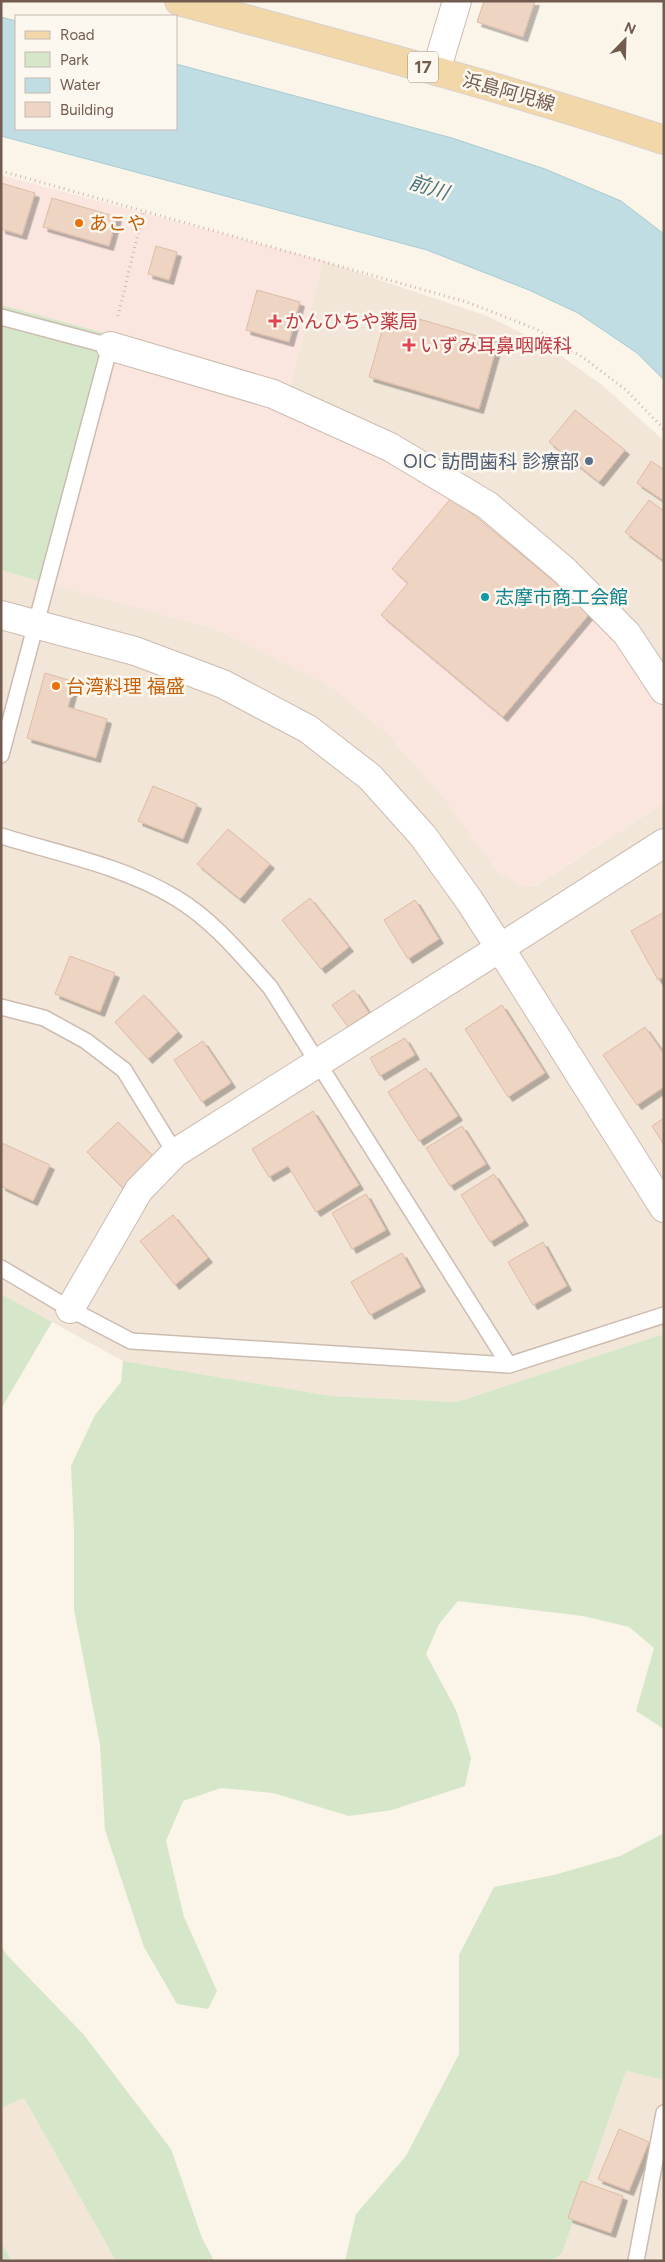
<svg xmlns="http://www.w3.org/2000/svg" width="665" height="2262" font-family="Figtree,'Noto Sans JP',sans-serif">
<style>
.residential{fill:#f2e6d8}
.commercial{fill:#fae6de}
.green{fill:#d5e7c8}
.water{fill:#bfdde3;stroke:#a6ccd3}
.building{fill:#edd4c3;stroke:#debba5;filter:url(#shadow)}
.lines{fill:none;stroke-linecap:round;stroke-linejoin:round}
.service-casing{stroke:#ccbcb0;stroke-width:18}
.minor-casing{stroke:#ccbcb0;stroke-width:30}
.tertiary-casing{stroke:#ccbcb0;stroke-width:30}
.primary-casing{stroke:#d8d1ce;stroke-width:30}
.path{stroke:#d2b7a6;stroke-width:3;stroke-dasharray:1 4;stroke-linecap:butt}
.service{stroke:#fff;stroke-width:15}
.minor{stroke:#fff;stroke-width:28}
.tertiary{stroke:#fff;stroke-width:28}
.primary{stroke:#f2d7a8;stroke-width:28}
.food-dot{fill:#e8710a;stroke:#fdf8ef;stroke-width:2}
.health-dot{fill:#e0444e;stroke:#fdf8ef;stroke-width:2}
.service-dot{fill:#5c6f8a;stroke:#fdf8ef;stroke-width:2}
.culture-dot{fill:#0f9aa8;stroke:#fdf8ef;stroke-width:2}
.labels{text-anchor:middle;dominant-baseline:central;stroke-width:5;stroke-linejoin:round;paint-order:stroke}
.shield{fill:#fdf8ef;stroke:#9c8b7f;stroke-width:1}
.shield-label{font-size:18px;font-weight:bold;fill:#735c4f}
.street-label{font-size:19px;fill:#735c4f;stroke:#fdf8ef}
.food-label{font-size:19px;fill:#c56008;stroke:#fdf8ef;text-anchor:start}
.health-label{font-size:19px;fill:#be3a42;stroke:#fdf8ef;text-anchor:start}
.service-label{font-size:19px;fill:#4e5e75;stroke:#fdf8ef;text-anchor:end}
.culture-label{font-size:19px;fill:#0d838f;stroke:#fdf8ef;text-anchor:start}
.water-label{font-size:20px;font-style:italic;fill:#47747d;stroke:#fdf8ef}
</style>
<defs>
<filter id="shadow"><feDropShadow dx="4.5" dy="4.5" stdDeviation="0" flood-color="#0004"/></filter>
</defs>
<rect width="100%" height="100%" fill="#fbf4e9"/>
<!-- residential -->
<g class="residential">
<path d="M 323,261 L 487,316 L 546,345 L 602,385 L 661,438 L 664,442 L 664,689 L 287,399 Z"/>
<path d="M 1,570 L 216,629 L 329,685 L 387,733 L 440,793 L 533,887 L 664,803 L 664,1334 L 457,1402 L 331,1396 L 123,1361 L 1,1294 Z"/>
<path d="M 626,2071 L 664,2080 L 664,2261 L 552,2261 L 562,2253 Z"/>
<path d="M 24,2098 L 116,2261 L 12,2261 L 1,2242 L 1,2108 Z"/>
</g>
<!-- commercial -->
<path class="commercial" d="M 1,175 L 323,261 L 287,399 L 502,516 L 664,689 L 664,803 L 532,887 L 519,885 L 497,871 L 440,793 L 387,733 L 329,685 L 216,629 L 43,582 L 107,334 L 1,305 Z"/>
<!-- green -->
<g class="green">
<path d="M 1,305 L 108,334 L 43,582 L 1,570 Z"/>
<path d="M 1,1294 L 52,1322 L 1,1409 Z"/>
<path d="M 664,1334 L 664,1729 L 636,1711 L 654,1648 L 629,1627 L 583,1616 L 458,1601 L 439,1624 L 426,1654 L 456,1710 L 471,1758 L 465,1786 L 392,1810 L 349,1816 L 273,1793 L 221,1788 L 183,1801 L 166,1841 L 184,1917 L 217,1991 L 208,2009 L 177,2004 L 144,1947 L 105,1830 L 100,1744 L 74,1610 L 74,1530 L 71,1466 L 95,1415 L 121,1382 L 123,1361 L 331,1396 L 457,1402 Z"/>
<path d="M 664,1833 L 664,2080 L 626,2071 L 562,2253 L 552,2261 L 345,2261 L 356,2214 L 406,2156 L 459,2054 L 459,1955 L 494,1887 L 554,1875 L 620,1856 Z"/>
<path d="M 1,1946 L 7,1955 L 84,2035 L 171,2149 L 202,2238 L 214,2261 L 116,2261 L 24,2098 L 1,2108 Z"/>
<path d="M 1,2242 L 12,2261 L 1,2261 Z"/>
</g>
<!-- water -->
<path class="water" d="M 1,17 L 16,21 L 16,129 L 176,129 L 176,64 L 452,138 L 545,169 L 621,201 L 664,234 L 664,380 L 637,353 L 578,313 L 529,290 L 427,250 L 1,136 Z"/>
<!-- building -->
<g class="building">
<path d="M 484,1 L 535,1 L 523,37 L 477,22 Z"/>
<path d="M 1,183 L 35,193 L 22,235 L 1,229 Z"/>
<path d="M 52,198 L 117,217 L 109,246 L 43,227 Z"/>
<path d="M 156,246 L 177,252 L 169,280 L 148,274 Z"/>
<path d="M 257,290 L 300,302 L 289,342 L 246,330 Z"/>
<path d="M 388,310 L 498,342 L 479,409 L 369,377 Z"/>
<path d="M 575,410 L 625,450 L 599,482 L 549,442 Z"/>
<path d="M 651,461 L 664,470 L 664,501 L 637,483 Z"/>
<path d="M 452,497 L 591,612 L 503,717 L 381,615 L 408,583 L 392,569 Z"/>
<path d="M 649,500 L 664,511 L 664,561 L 625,532 Z"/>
<path d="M 45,673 L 75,682 L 68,707 L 107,719 L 96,758 L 27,738 Z"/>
<path d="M 153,786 L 197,804 L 183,839 L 138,821 Z"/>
<path d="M 228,829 L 270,864 L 240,899 L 197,864 Z"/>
<path d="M 310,898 L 349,947 L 321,969 L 282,920 Z"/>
<path d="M 415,900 L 439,939 L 408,959 L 384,920 Z"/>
<path d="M 664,912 L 664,977 L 658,980 L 631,931 Z"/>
<path d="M 70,956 L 115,973 L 100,1012 L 55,994 Z"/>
<path d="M 354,990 L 369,1013 L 348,1027 L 332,1005 Z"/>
<path d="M 144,995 L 178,1032 L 148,1059 L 115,1022 Z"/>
<path d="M 502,1005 L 545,1073 L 508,1097 L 465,1029 Z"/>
<path d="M 645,1027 L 664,1054 L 664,1087 L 637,1105 L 603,1055 Z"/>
<path d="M 405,1038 L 415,1055 L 380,1076 L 370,1058 Z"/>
<path d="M 203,1041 L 231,1083 L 202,1102 L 174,1060 Z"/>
<path d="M 426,1068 L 458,1116 L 419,1141 L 388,1092 Z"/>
<path d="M 313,1111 L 359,1185 L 316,1212 L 288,1166 L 269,1177 L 252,1149 Z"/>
<path d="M 664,1118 L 664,1145 L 652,1126 Z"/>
<path d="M 118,1122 L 154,1157 L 123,1188 L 87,1152 Z"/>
<path d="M 462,1126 L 486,1164 L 450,1186 L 426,1148 Z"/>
<path d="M 2,1143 L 50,1165 L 33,1201 L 1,1186 Z"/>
<path d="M 494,1174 L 524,1221 L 490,1242 L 461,1195 Z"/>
<path d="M 366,1194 L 386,1230 L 352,1249 L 332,1213 Z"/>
<path d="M 173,1215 L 208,1258 L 175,1285 L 140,1241 Z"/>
<path d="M 543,1242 L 567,1286 L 533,1305 L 508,1262 Z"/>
<path d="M 402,1253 L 421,1287 L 370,1315 L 351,1282 Z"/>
<path d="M 619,2129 L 649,2142 L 629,2191 L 598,2179 Z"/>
<path d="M 581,2181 L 623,2196 L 611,2233 L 568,2218 Z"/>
</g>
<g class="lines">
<!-- service casing -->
<g class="service-casing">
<g id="service">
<path d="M 1,317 L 110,346 L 1,755"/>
<path d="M 1,836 C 60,854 123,866 176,898 C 214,921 241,955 270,987 L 509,1365"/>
<path d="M 1,1007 L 44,1018 L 86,1041 L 124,1070 L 175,1153"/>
<path d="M 1,1268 L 70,1309 L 131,1341 L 509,1365 L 664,1315"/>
<path d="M 636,2261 L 664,2113"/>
</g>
</g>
<!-- minor casing -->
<g class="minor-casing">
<g id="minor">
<path d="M 436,71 L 457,1"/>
<path d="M 110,346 L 273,394 L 390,447 L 487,505 L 565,571 L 627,634 L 664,690"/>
<path d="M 70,1309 L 139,1190 L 175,1153 L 500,948 L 664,1208"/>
</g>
</g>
<!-- tertiary casing -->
<g class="tertiary-casing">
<path id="tertiary" d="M 1,615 L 135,651 L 223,684 L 308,729 L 370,777 L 423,836 L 469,900 L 500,948 L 664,843"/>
</g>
<!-- primary casing -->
<g class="primary-casing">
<path id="primary" d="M 179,1 C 341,45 504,87 664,140"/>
</g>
<!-- path -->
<g class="path">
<path d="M 1,171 L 467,302 L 536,329 L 584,358 L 626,390 L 664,429"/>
<path d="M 118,316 L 144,209"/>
</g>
<!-- service -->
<use href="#service" class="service"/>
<!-- minor -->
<use href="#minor" class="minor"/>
<!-- tertiary -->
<use href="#tertiary" class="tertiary"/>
<!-- primary -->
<use href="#primary" class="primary"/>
</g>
<!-- markers -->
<g class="food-dot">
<circle cx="79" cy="223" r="5"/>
<circle cx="56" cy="686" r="5"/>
</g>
<g class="health-dot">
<path d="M272.5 313.5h5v5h5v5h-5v5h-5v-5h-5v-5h5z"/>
<path d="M406.5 337.5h5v5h5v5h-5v5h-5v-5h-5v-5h5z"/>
</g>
<circle class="service-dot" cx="589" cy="461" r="5"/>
<circle class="culture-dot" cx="485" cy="597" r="5"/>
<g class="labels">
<!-- shield labels -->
<rect class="shield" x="408" y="51.5" width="30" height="31" rx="4"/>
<g class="shield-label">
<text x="423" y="67">17</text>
</g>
<!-- street labels -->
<g class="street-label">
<text transform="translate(509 92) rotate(16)">浜島阿児線</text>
</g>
<!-- food labels -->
<g class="food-label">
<text x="89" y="223">あこや</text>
<text x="66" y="686">台湾料理 福盛</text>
</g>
<!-- health labels -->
<g class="health-label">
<text x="285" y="321">かんひちや薬局</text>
<text x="420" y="345">いずみ耳鼻咽喉科</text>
</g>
<!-- service labels -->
<g class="service-label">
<text x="579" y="461">OIC 訪問歯科 診療部</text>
</g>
<!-- culture labels -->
<g class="culture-label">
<text x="495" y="597">志摩市商工会館</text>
</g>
<!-- water labels -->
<g class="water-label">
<text transform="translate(429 187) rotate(18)">前川</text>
</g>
</g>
<!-- border -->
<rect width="665" height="2262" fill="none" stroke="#735c4f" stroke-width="5"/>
<!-- legend -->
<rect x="15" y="15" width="162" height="115" fill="#fdf8ef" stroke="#c6baaf"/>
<rect x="25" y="31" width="25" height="8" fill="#f2d7a8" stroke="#c6baaf"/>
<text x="60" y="40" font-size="15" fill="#735c4f">Road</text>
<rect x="25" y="52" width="25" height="15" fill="#d5e7c8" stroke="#c6baaf"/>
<text x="60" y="65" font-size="15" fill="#735c4f">Park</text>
<rect x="25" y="78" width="25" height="15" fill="#bfdde3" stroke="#c6baaf"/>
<text x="60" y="90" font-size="15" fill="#735c4f">Water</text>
<rect x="25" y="102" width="25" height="15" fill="#edd4c3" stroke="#c6baaf"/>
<text x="60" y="115" font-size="15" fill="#735c4f">Building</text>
<!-- north arrow -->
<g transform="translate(625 40) rotate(23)" stroke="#fdf8ef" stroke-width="4" paint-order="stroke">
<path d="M0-4L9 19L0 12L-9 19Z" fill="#735c4f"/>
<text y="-8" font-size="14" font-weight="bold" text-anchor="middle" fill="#735c4f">N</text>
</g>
</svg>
